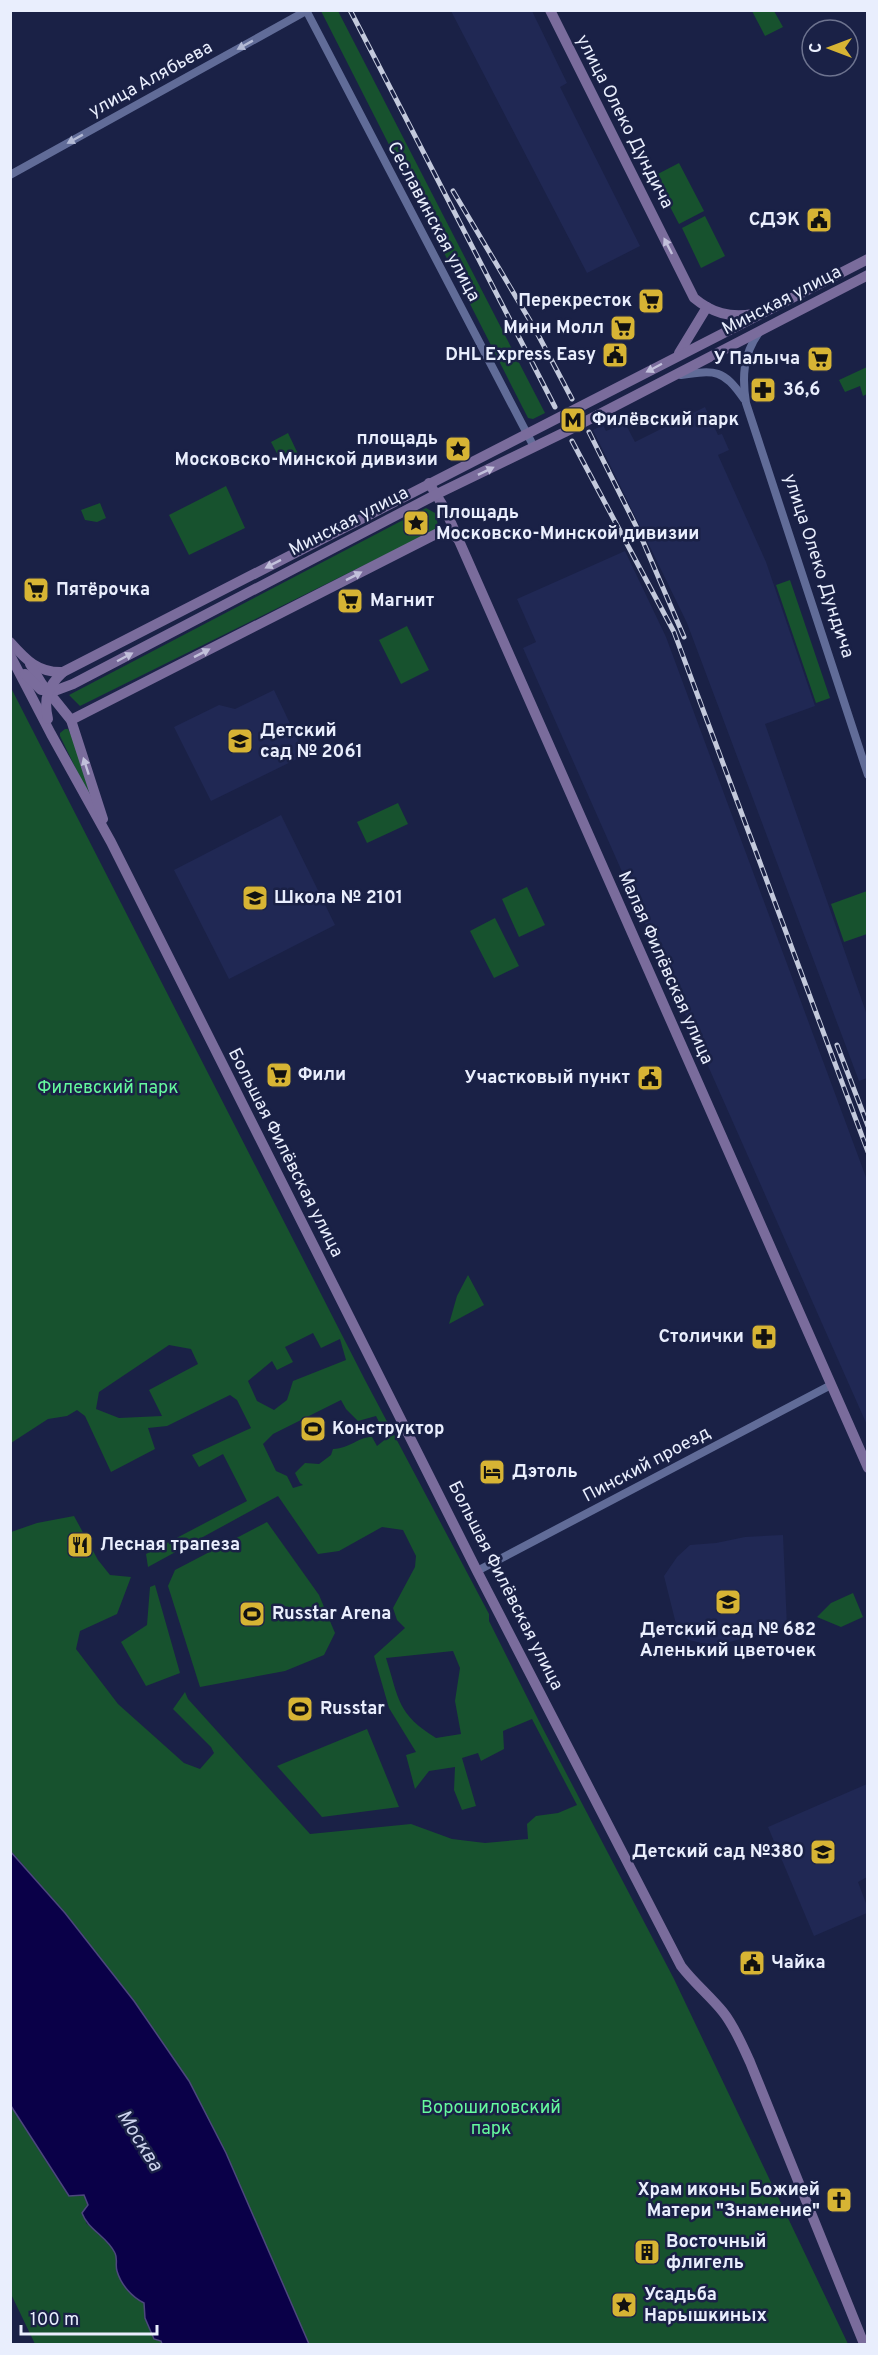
<svg xmlns="http://www.w3.org/2000/svg" width="878" height="2355" font-family="Overpass,sans-serif">
<style>
.built{fill:#202854}
.green{fill:#17522e;fill-rule:evenodd}
.water{fill:#0a0048;stroke:#4d477e;stroke-width:1.5}
.lines{fill:none;stroke-linecap:round;stroke-linejoin:round}
.street{stroke:#616c98;stroke-width:8}
.secondary{stroke:#7a6c9c;stroke-width:10}
.rail-casing{stroke:#c3c9dc;stroke-width:5}
.rail{stroke:#1a2146;stroke-width:3;stroke-dasharray:9;stroke-linecap:butt}
.oneway{fill:#b3bad5}
.oneway2{fill:#c2c0db}
.labels{text-anchor:middle;dominant-baseline:central;stroke-width:5;stroke-linejoin:round;paint-order:stroke}
.street-label{font-size:18px;fill:#e9eefd;stroke:#1a2146}
.poi-label{font-size:18px;font-weight:bold;fill:#e9eefd;stroke:#1a2146;text-anchor:start}
.park-label{font-size:18px;fill:#65f99d;stroke:#1a2146}
.water-label{font-size:20px;font-style:italic;fill:#ccd3ec;stroke:#1a2146}
</style>
<rect width="100%" height="100%" fill="#1a2146"/>
<!-- built -->
<g class="built">
<path d="M 451,11 L 532,11 L 567,83 L 560,87 L 640,246 L 587,273 Z"/>
<path d="M 705,407 L 718,435 L 722,434 L 729,450 L 718,455 L 766,562 L 815,706 L 765,724 L 867,1015 L 867,1078 L 859,1081 L 687,623 L 593,430 L 603,425 L 606,431 L 625,423 L 635,442 Z"/>
<path d="M 625,551 L 666,637 L 867,1180 L 867,1425 L 523,648 L 536,642 L 517,599 Z"/>
<path d="M 274,690 L 305,755 L 211,801 L 174,727 L 219,705 L 235,709 Z"/>
<path d="M 281,815 L 335,925 L 229,979 L 174,870 Z"/>
<path d="M 783,1535 L 787,1627 L 714,1646 L 689,1640 L 678,1632 L 664,1576 L 677,1557 L 690,1545 L 716,1543 L 745,1537 Z"/>
<path d="M 867,1784 L 867,1877 L 858,1882 L 867,1906 L 867,1913 L 814,1936 L 768,1827 Z"/>
</g>
<!-- green -->
<g class="green">
<path d="M 321,11 L 338,11 L 545,413 L 533,419 L 528,418 Z"/>
<path d="M 752,11 L 774,11 L 783,27 L 765,36 Z"/>
<path d="M 679,163 L 704,211 L 679,224 L 654,176 Z"/>
<path d="M 705,216 L 725,256 L 701,268 L 682,228 Z"/>
<path d="M 867,367 L 867,394 L 863,396 L 860,386 L 845,392 L 839,380 Z"/>
<path d="M 288,433 L 299,456 L 283,465 L 271,442 Z"/>
<path d="M 226,486 L 245,528 L 189,555 L 169,515 Z"/>
<path d="M 100,503 L 106,518 L 97,522 L 85,520 L 81,510 Z"/>
<path d="M 426,508 L 435,513 L 438,525 L 433,531 L 80,706 L 69,695 Z"/>
<path d="M 790,580 L 830,698 L 816,703 L 776,585 Z"/>
<path d="M 407,626 L 429,670 L 401,684 L 379,640 Z"/>
<path d="M 10,686 L 365,1380 L 489,1614 L 489,1621 L 542,1727 L 674,1979 L 848,2344 L 309,2344 L 226,2153 L 189,2081 L 134,2001 L 65,1913 L 11,1851 L 11,1532 L 37,1523 L 74,1516 L 98,1560 L 110,1575 L 131,1577 L 117,1614 L 80,1631 L 76,1649 L 118,1704 L 184,1763 L 200,1769 L 214,1753 L 211,1747 L 173,1709 L 185,1692 L 188,1699 L 310,1834 L 411,1824 L 452,1839 L 485,1843 L 528,1839 L 527,1824 L 536,1816 L 558,1813 L 577,1805 L 532,1719 L 503,1731 L 504,1749 L 481,1761 L 478,1753 L 462,1758 L 476,1806 L 462,1810 L 454,1790 L 455,1767 L 429,1771 L 415,1789 L 406,1755 L 416,1752 L 389,1708 L 374,1656 L 405,1628 L 397,1620 L 393,1608 L 415,1567 L 416,1556 L 403,1530 L 382,1527 L 339,1551 L 318,1554 L 278,1496 L 148,1567 L 146,1554 L 247,1501 L 223,1454 L 199,1467 L 192,1455 L 251,1428 L 237,1400 L 230,1395 L 167,1426 L 148,1428 L 155,1449 L 111,1472 L 85,1416 L 77,1410 L 67,1416 L 48,1419 L 11,1443 ZM 313,1333 L 321,1348 L 340,1339 L 346,1360 L 293,1381 L 287,1400 L 274,1410 L 257,1401 L 248,1381 L 272,1361 L 277,1370 L 293,1362 L 285,1347 ZM 169,1345 L 191,1349 L 198,1364 L 149,1390 L 162,1416 L 119,1418 L 96,1409 L 99,1392 ZM 341,1400 L 346,1409 L 358,1421 L 376,1416 L 387,1438 L 377,1446 L 372,1437 C 358,1437 351,1448 333,1449 L 331,1455 L 319,1464 L 305,1463 L 295,1473 L 300,1483 L 303,1485 L 293,1488 L 287,1476 L 276,1471 L 263,1444 L 273,1434 ZM 453,1651 L 460,1668 L 455,1701 L 461,1734 L 436,1738 C 397,1714 399,1699 386,1658 Z"/>
<path d="M 65,729 L 68,729 L 74,740 L 92,802 L 60,736 L 60,733 Z"/>
<path d="M 398,803 L 408,824 L 367,843 L 357,822 Z"/>
<path d="M 527,887 L 545,925 L 519,937 L 502,899 Z"/>
<path d="M 867,891 L 867,934 L 844,942 L 831,904 Z"/>
<path d="M 495,918 L 519,966 L 494,978 L 470,931 Z"/>
<path d="M 468,1275 L 484,1305 L 449,1324 L 457,1296 Z"/>
<path d="M 267,1522 L 319,1595 L 335,1633 L 324,1655 L 285,1671 L 200,1687 L 168,1586 L 175,1570 Z"/>
<path d="M 155,1585 L 180,1673 L 146,1686 L 121,1642 L 147,1625 L 150,1587 Z"/>
<path d="M 853,1593 L 863,1617 L 841,1627 L 817,1617 L 831,1603 Z"/>
<path d="M 367,1729 L 399,1807 L 322,1817 L 277,1766 Z"/>
<path d="M 11,2106 L 56,2177 L 84,2195 L 88,2205 L 86,2223 L 111,2245 L 117,2255 L 117,2271 L 144,2303 L 145,2318 L 154,2339 L 161,2341 L 162,2344 L 35,2344 L 11,2294 Z"/>
</g>
<!-- water -->
<path class="water" d="M 10,1851 L 65,1913 L 134,2001 L 189,2081 L 226,2153 L 309,2344 L 162,2344 L 161,2341 L 154,2339 L 145,2318 L 144,2303 C 132,2297 121,2285 117,2271 C 115,2265 118,2259 115,2253 C 107,2236 88,2230 82,2213 L 88,2205 L 84,2195 L 69,2196 L 11,2106 Z"/>
<g class="lines">
<!-- street -->
<g class="street">
<path d="M 306,10 L 534,447"/>
<path d="M 10,175 L 306,11"/>
<path d="M 758,334 C 743,355 742,378 746,403 L 868,775"/>
<path d="M 681,375 C 716,370 723,369 744,399"/>
<path d="M 477,1571 L 831,1385"/>
</g>
<!-- secondary -->
<g class="secondary">
<path d="M 550,10 L 694,298 C 712,313 730,318 753,314"/>
<path d="M 679,353 L 707,307"/>
<path d="M 429,483 L 445,509 L 868,1468"/>
<path d="M 10,642 C 26,660 38,673 63,672 L 868,259"/>
<path d="M 10,655 L 51,734 L 111,842 L 477,1571 L 681,1966 C 694,1983 710,1996 723,2012 C 735,2027 742,2045 750,2062 L 864,2344"/>
<path d="M 30,664 L 42,684 L 71,720 L 103,819"/>
<path d="M 25,674 L 41,690 L 57,690 L 73,684 L 437,494 L 565,432 L 868,275"/>
<path d="M 48,719 C 43,698 48,686 63,672"/>
<path d="M 71,720 L 436,534 C 445,532 452,532 458,539"/>
</g>
<!-- rail casing -->
<g class="rail-casing">
<g id="rail">
<path d="M 350,10 L 555,407"/>
<path d="M 453,191 L 535,329 L 572,399"/>
<path d="M 589,432 L 639,532 L 684,637"/>
<path d="M 572,441 L 674,632 L 868,1152"/>
<path d="M 837,1045 L 868,1126"/>
</g>
</g>
<!-- rail -->
<use href="#rail" class="rail"/>
</g>
<!-- one-way arrows -->
<defs><path id="oneway-solid" d="M-6-.8H1V-3.2L6.5 0L1 3.2V.8H-6Z" transform="scale(1.5)"/></defs>
<g class="oneway">
<use href="#oneway-solid" transform="translate(245 45) rotate(151)"/>
<use href="#oneway-solid" transform="translate(75 139) rotate(151)"/>
</g>
<g class="oneway2">
<use href="#oneway-solid" transform="translate(668 246) rotate(-117)"/>
<use href="#oneway-solid" transform="translate(654 368) rotate(152)"/>
<use href="#oneway-solid" transform="translate(486 471) rotate(-26)"/>
<use href="#oneway-solid" transform="translate(273 564) rotate(153)"/>
<use href="#oneway-solid" transform="translate(354 576) rotate(-27)"/>
<use href="#oneway-solid" transform="translate(202 653) rotate(-27)"/>
<use href="#oneway-solid" transform="translate(125 657) rotate(-28)"/>
<use href="#oneway-solid" transform="translate(86 766) rotate(-108)"/>
</g>
<!-- icons -->
<defs>
<g id="civic-square" transform="scale(1.35)"><rect x="-9" y="-9" width="18" height="18" rx="4" fill="#d7b434" stroke="#1a2146"/><path d="M-.6-6.5H3V-4.5H.6V-3L4-1V1h2V6H-6V1h2V-1L-.6-3ZM-1.2 2.5V6h2.4V2.5Z" fill="#111"/></g>
<g id="supermarket-square" transform="scale(1.35)"><rect x="-9" y="-9" width="18" height="18" rx="4" fill="#d7b434" stroke="#1a2146"/><path d="M-6-5.5h2.5l.6 2H6L4.5 2H-2.5L-4.4-4H-6ZM-1.5 3.2a1.3 1.3 0 1 0 .1 0ZM3 3.2a1.3 1.3 0 1 0 .1 0Z" fill="#111"/></g>
<g id="pharmacy-square" transform="scale(1.35)"><rect x="-9" y="-9" width="18" height="18" rx="4" fill="#d7b434" stroke="#1a2146"/><path d="M-2-6h4v4h4v4h-4v4h-4v-4h-4v-4h4Z" fill="#111"/></g>
<g id="metro-square" transform="scale(1.35)"><rect x="-9" y="-9" width="18" height="18" rx="4" fill="#d7b434" stroke="#1a2146"/><path d="M-5.5 5V-5H-3L0 0L3-5H5.5V5H3V-.5L0 4L-3-.5V5Z" fill="#111"/></g>
<g id="sight-square" transform="scale(1.35)"><rect x="-9" y="-9" width="18" height="18" rx="4" fill="#d7b434" stroke="#1a2146"/><path d="M0-6L1.8-2.2L6-1.7L2.9 1.2L3.7 5.4L0 3.3L-3.7 5.4L-2.9 1.2L-6-1.7L-1.8-2.2Z" fill="#111"/></g>
<g id="school-square" transform="scale(1.35)"><rect x="-9" y="-9" width="18" height="18" rx="4" fill="#d7b434" stroke="#1a2146"/><path d="M0-5L7-2L0 1L-7-2ZM-4 1L0 2.5L4 1V4Q0 6-4 4Z" fill="#111"/></g>
<g id="stadium-square" transform="scale(1.35)"><rect x="-9" y="-9" width="18" height="18" rx="4" fill="#d7b434" stroke="#1a2146"/><path d="M0-5a6.5 5 0 1 0 0 10a6.5 5 0 1 0 0-10ZM-3.5-1.8h7v3.6h-7Z" fill="#111"/></g>
<g id="hotel-square" transform="scale(1.35)"><rect x="-9" y="-9" width="18" height="18" rx="4" fill="#d7b434" stroke="#1a2146"/><path d="M-6-4.5h1.5V1H6V5H4.5V3h-9V5H-6ZM-4 0a1.8 1.8 0 1 1 3.6 0ZM.5 0V-2.5h3Q6-2.5 6 0Z" fill="#111"/></g>
<g id="restaurant-square" transform="scale(1.35)"><rect x="-9" y="-9" width="18" height="18" rx="4" fill="#d7b434" stroke="#1a2146"/><path d="M-5-6h1v4h1v-4h1v4h1v-4h1v5L-1.5 .5V6h-2V.5L-5-1ZM5-6V6H3V1.5H1.5Q1.5-4 5-6Z" fill="#111"/></g>
<g id="church-square" transform="scale(1.35)"><rect x="-9" y="-9" width="18" height="18" rx="4" fill="#d7b434" stroke="#1a2146"/><path d="M-1.2-6h2.4v3.5h3.3v2.4h-3.3V6h-2.4V-.1h-3.3v-2.4h3.3Z" fill="#111"/></g>
<g id="building-square" transform="scale(1.35)"><rect x="-9" y="-9" width="18" height="18" rx="4" fill="#d7b434" stroke="#1a2146"/><path d="M-4-6H4V6H1V3H-1V6H-4ZM-2.5-4.3h1.7v1.8h-1.7ZM.8-4.3h1.7v1.8H.8ZM-2.5-1h1.7V.8h-1.7ZM.8-1h1.7V.8H.8Z" fill="#111"/></g>
</defs>
<g fill-rule="evenodd">
<use href="#civic-square" x="819" y="220"/>
<use href="#supermarket-square" x="651" y="301"/>
<use href="#supermarket-square" x="623" y="328"/>
<use href="#civic-square" x="615" y="355"/>
<use href="#supermarket-square" x="820" y="359"/>
<use href="#pharmacy-square" x="763" y="390"/>
<use href="#metro-square" x="573" y="420"/>
<use href="#sight-square" x="458" y="449"/>
<use href="#sight-square" x="416" y="523"/>
<use href="#supermarket-square" x="36" y="590"/>
<use href="#supermarket-square" x="350" y="601"/>
<use href="#school-square" x="240" y="741"/>
<use href="#school-square" x="255" y="898"/>
<use href="#supermarket-square" x="279" y="1075"/>
<use href="#civic-square" x="650" y="1078"/>
<use href="#pharmacy-square" x="764" y="1337"/>
<use href="#stadium-square" x="313" y="1429"/>
<use href="#hotel-square" x="492" y="1472"/>
<use href="#restaurant-square" x="80" y="1545"/>
<use href="#school-square" x="728" y="1602"/>
<use href="#stadium-square" x="252" y="1614"/>
<use href="#stadium-square" x="300" y="1709"/>
<use href="#school-square" x="823" y="1852"/>
<use href="#civic-square" x="752" y="1963"/>
<use href="#church-square" x="839" y="2200"/>
<use href="#building-square" x="647" y="2252"/>
<use href="#sight-square" x="624" y="2305"/>
</g>
<g class="labels">
<!-- street labels -->
<g class="street-label">
<text transform="translate(151 80) rotate(-29)">улица Алябьева</text>
<text transform="translate(624 122) rotate(63)">улица Олеко Дундича</text>
<text transform="translate(433 222) rotate(62)">Сеславинская улица</text>
<text transform="translate(782 301) rotate(-27)">Минская улица</text>
<text transform="translate(349 522) rotate(-27)">Минская улица</text>
<text transform="translate(818 566) rotate(72)">улица Олеко Дундича</text>
<text transform="translate(665 968) rotate(66)">Малая Филёвская улица</text>
<text transform="translate(285 1153) rotate(63)">Большая Филёвская улица</text>
<text transform="translate(647 1465) rotate(-28)">Пинский проезд</text>
<text transform="translate(505 1586) rotate(63)">Большая Филёвская улица</text>
</g>
<!-- poi labels -->
<g class="poi-label">
<text x="800" y="220" text-anchor="end">СДЭК</text>
<text x="632" y="301" text-anchor="end">Перекресток</text>
<text x="604" y="328" text-anchor="end">Мини Молл</text>
<text x="596" y="355" text-anchor="end">DHL Express Easy</text>
<text x="800" y="359" text-anchor="end">У Палыча</text>
<text x="783" y="390">36,6</text>
<text x="592" y="420">Филёвский парк</text>
<text x="438" y="439" text-anchor="end">площадь<tspan x="438" dy="21">Московско-Минской дивизии</tspan></text>
<text x="436" y="513">Площадь<tspan x="436" dy="21">Московско-Минской дивизии</tspan></text>
<text x="56" y="590">Пятёрочка</text>
<text x="370" y="601">Магнит</text>
<text x="260" y="731">Детский<tspan x="260" dy="21">сад № 2061</tspan></text>
<text x="274" y="898">Школа № 2101</text>
<text x="298" y="1075">Фили</text>
<text x="630" y="1078" text-anchor="end">Участковый пункт</text>
<text x="744" y="1337" text-anchor="end">Столички</text>
<text x="332" y="1429">Конструктор</text>
<text x="512" y="1472">Дэтоль</text>
<text x="100" y="1545">Лесная трапеза</text>
<text x="272" y="1614">Russtar Arena</text>
<text x="728" y="1630" text-anchor="middle">Детский сад № 682<tspan x="728" dy="21">Аленький цветочек</tspan></text>
<text x="320" y="1709">Russtar</text>
<text x="804" y="1852" text-anchor="end">Детский сад №380</text>
<text x="771" y="1963">Чайка</text>
<text x="820" y="2190" text-anchor="end">Храм иконы Божией<tspan x="820" dy="21">Матери "Знамение"</tspan></text>
<text x="666" y="2242">Восточный<tspan x="666" dy="21">флигель</tspan></text>
<text x="644" y="2295">Усадьба<tspan x="644" dy="21">Нарышкиных</tspan></text>
</g>
<!-- park labels -->
<g class="park-label">
<text x="108" y="1088">Филевский парк</text>
<text x="491" y="2108">Ворошиловский<tspan x="491" dy="21">парк</tspan></text>
</g>
<!-- water labels -->
<g class="water-label">
<text transform="translate(139 2141) rotate(58)">Москва</text>
</g>
</g>
<!-- border -->
<rect width="878" height="2355" fill="none" stroke="#e9eefd" stroke-width="24"/>
<!-- north arrow -->
<g transform="translate(830 48) rotate(270)"><circle r="28" fill="#1a2146" stroke="#6d738f" stroke-width="1.5"/>
<path d="M0-4.5L10 22L0 15L-10 22Z" fill="#d7b434"/>
<text y="-9" font-size="16" font-weight="bold" text-anchor="middle" fill="#e9eefd">С</text>
</g>
<!-- scale -->
<path d="M21 2325v9h136v-9" fill="none" stroke="#e9eefd" stroke-width="3"/>
<text x="30" y="2325" font-size="18" fill="#e9eefd" stroke="#1a2146" stroke-width="4.5" paint-order="stroke">100 m</text>
</svg>
